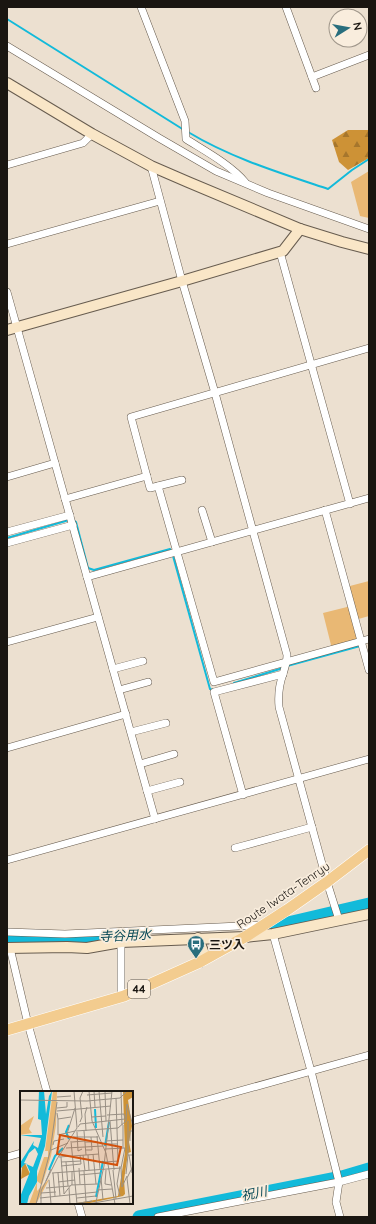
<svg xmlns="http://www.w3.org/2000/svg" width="376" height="1224" font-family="Quicksand,'Noto Sans JP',sans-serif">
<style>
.green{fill:#e9b874}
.forest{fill:url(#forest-firs)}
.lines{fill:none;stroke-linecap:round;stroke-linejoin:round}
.stream{stroke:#12bada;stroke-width:2}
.river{stroke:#12bada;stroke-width:13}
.street-casing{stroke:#675c4f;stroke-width:8}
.secondary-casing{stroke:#675c4f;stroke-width:12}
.primary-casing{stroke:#fff;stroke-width:12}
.street{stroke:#fff;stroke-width:7}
.secondary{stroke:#f9e6c7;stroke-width:10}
.primary{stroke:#f3cc8f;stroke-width:11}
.labels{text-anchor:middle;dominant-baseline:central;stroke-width:3.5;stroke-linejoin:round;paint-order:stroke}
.shield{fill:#f9eddd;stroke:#5d564e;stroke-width:1}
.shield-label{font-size:11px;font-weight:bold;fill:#1a1611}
.street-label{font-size:12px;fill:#1a1611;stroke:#f9eddd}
.poi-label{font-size:12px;font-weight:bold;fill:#1a1611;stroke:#f9eddd;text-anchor:start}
.water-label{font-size:13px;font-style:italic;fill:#094956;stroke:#f9eddd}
.inset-river{fill:none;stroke:#12bada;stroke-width:2}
.inset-road{fill:none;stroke:#988f84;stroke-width:1}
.view{fill:#d3520c;fill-opacity:0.15;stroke:#d3520c;stroke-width:2}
.inset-edge{fill:none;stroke:#1a1611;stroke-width:2}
</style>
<defs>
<pattern id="forest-firs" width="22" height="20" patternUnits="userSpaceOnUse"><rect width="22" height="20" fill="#cd9236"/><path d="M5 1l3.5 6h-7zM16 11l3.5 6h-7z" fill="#a6762c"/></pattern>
</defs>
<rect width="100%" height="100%" fill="#ece0d0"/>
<!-- green -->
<g class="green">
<path d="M 369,171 L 369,218 L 360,216 L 351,182 Z"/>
<path d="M 369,581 L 369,616 L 355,620 L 361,641 L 332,649 L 323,613 L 351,606 L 346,587 Z"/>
</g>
<!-- forest -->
<path class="forest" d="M 348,130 L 369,130 L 369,158 L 348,170 L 339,162 L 332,140 Z"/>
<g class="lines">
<!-- stream -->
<g class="stream">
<path d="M 7,19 L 184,130"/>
<path d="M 188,132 C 231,158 280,173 328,189 L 352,170 L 369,159"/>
<path d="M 73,520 L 76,522 L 88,568 L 94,570 L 170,549 L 171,551"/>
<path d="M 7,538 L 69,520"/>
<path d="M 173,556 L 210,689 L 213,690"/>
<path d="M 287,666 L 360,646"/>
<path d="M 234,683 L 283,668"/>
</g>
<!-- river -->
<g class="river">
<path d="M 275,926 L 369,904"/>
<path d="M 7,936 L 59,938 L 97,936"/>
<path d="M 139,1217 L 342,1177 L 369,1169"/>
</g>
<!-- street casing -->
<g class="street-casing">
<g id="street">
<path d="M 141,7 L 185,121 L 186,139 C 205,151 231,165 245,182"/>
<path d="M 286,7 L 316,88"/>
<path d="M 7,46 L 159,138 L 216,171 L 268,193 L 369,229"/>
<path d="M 312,77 L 369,55"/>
<path d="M 7,165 L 83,143 L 92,134"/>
<path d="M 151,166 L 182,281 L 215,393 L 287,655 C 287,662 285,667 283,674 C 279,685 278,696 279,707 L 327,882 L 339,920"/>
<path d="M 7,244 L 160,201"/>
<path d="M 280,252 L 350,504"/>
<path d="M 7,292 L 155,819"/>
<path d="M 7,477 L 55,463"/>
<path d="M 182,480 L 150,488 L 131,417 L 369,348"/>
<path d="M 158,486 L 214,682 L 369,639"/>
<path d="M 65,499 L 147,476"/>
<path d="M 202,510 L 212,542"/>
<path d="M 325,510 L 369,670"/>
<path d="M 7,532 L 70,515"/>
<path d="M 7,543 L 73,525"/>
<path d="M 87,577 L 369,498"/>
<path d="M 7,642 L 98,617"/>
<path d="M 113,669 L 143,661"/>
<path d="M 119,690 L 148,682"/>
<path d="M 131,732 L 166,723"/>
<path d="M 7,748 L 126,714"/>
<path d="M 140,764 L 174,754"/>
<path d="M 147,791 L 180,782"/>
<path d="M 243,795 L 214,692 L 283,674"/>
<path d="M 235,848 L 312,827"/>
<path d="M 7,860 L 369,759"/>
<path d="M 7,932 L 65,934 L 262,925"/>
<path d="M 273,934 L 311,1071 L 339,1182 L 336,1202 L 340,1217"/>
<path d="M 10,948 L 28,1024 L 47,1092"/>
<path d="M 121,997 L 121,942"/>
<path d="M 132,1121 L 369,1055"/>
<path d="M 7,1157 L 21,1153"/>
<path d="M 78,1203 L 82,1217"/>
<path d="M 158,1217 L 339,1182 L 369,1174"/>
</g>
</g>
<!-- secondary casing -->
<g class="secondary-casing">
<g id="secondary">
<path d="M 7,83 L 92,134 L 151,166 L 188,182 L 300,229 L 342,242 L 369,249"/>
<path d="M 7,330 L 182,281 L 283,251 L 300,229"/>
<path d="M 198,938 L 204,954 L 200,962"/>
<path d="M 7,948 L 67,947 L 87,948 L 121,942 L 245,937 L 273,934 L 369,914"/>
</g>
</g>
<!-- primary casing -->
<g class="primary-casing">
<path id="primary" d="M 7,1030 L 124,996 L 200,962 L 245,937 L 287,910 L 327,882 L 369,850"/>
</g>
<!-- street -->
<use href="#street" class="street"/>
<!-- secondary -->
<use href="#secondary" class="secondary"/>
<!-- primary -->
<use href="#primary" class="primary"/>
</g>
<!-- icons -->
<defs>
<g id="bus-pin" transform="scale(0.9)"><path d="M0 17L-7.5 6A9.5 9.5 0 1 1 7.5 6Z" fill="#296e7d" stroke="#f9eddd"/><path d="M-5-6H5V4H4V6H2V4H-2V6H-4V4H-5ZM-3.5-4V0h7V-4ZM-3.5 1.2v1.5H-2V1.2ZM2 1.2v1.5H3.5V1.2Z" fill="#fff"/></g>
</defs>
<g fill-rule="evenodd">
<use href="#bus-pin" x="196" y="944"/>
</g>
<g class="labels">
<!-- shield labels -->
<rect class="shield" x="128" y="980" width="22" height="18" rx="3"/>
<g class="shield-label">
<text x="139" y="989">44</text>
</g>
<!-- street labels -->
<g class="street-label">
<text transform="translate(283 895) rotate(-34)">Route Iwata-Tenryu</text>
</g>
<!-- poi labels -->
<g class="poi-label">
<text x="209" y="944">三ツ入</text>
</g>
<!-- water labels -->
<g class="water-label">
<text transform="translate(125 935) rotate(-3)">寺谷用水</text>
<text transform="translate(254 1193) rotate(-12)">祝川</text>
</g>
</g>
<!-- overview -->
<g transform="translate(20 1091)">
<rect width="113" height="113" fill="#ece0d0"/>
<path d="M 33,0 L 37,0 L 36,34 L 31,65 L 22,94 L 17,90 L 17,86 L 24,66 L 28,66 L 28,60 L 25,60 ZM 14,25 L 9,38 L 12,42 L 0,44 L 0,35 ZM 30,87 L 16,113 L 9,113 L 17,91 L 17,100 Z" fill="#e9b874"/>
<path d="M 103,0 L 113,0 L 113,6 L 108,9 L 112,35 L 109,51 L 111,61 L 108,62 L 104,89 L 105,103 L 103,105 L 70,112 L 51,113 L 98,105 L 105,62 ZM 5,72 L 10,83 L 1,88 L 2,76 Z" fill="#cd9236"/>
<path d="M 19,0 L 24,0 L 26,23 L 29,5 L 32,0 L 25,55 L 17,80 L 17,91 L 9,105 L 7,113 L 0,113 L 0,106 L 10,81 L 6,72 L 0,78 L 0,72 L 14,50 L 13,54 L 18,57 L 21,47 L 0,44 L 22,44 L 21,29 L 18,28 ZM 15,57 L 18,63 L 13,76 L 4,72 L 9,62 Z" fill="#12bada" fill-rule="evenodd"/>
<path class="inset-river" d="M 75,18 L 76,37M 49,34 L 46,41 L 49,48M 85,55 L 89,31M 29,79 L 35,65 L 43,57M 76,106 L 83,70"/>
<path class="inset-road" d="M 69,0 L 72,30 L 86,62 L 95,113M 74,0 L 75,16M 79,0 L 83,46M 85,0 L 86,30M 101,0 L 102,34M 67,4 L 92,2M 37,6 L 51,5M 96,7 L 98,70M 0,9 L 67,10 L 100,7 L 107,0M 37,17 L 47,16 L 47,11M 37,20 L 91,15M 37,22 L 38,28 L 51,26M 72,26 L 86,25M 113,27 L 113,6M 38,28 L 38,44 L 55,40M 90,30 L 94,79M 60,31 L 62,26 L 60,7 L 63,0M 103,34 L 103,57M 58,36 L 60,33 L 105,28 L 104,23 L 87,24M 56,40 L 98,37 L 106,30 L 107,13 L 113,35M 64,40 L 66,64M 66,40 L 65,23 L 67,16M 57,41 L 58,60 L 62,58M 47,43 L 55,17M 77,45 L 80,78M 53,46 L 78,46M 51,50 L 57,113M 85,50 L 103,49M 110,50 L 110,40 L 113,40M 52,51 L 65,50M 65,51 L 78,51M 85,53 L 98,53M 33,54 L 34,50 L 44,48M 46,57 L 83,55M 85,58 L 105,57 L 101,77M 31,59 L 48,52M 65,59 L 72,59 L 71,46M 73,63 L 76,93M 63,64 L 65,80M 68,64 L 69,79M 108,64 L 108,30M 109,64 L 112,82M 39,66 L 79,63M 41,66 L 44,103M 41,71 L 61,70M 46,71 L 48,95M 84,71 L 99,70M 41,75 L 61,73 L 60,64M 59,77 L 60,93M 86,79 L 85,93 L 91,94M 93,79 L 96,108M 64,80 L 66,111M 52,81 L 52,94M 32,82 L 101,77 L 102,96 L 107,85M 33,82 L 35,105M 38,82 L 40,105M 106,83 L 108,64 L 113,64M 59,84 L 81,82M 81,87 L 83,109M 29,89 L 31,113M 26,90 L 31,78M 38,91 L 55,89M 26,97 L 50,95M 49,97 L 50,113M 77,99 L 92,98M 21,102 L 36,101M 44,103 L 51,94 L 78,93M 100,105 L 97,93 L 100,75M 20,107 L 77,101M 57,107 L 76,105M 76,111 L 84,75 L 92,0M 16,113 L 30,61 L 37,11M 21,113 L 21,100 L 37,68 L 57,37 L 54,0M 53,113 L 72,110M 68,113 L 113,105M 110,113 L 107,87 L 113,75"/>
<path class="view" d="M 40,44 L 101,56 L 97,74 L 37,63 Z"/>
<rect width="113" height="113" class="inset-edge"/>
</g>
<!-- border -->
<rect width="376" height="1224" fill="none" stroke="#1a1611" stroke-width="16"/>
<!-- north arrow -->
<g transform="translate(348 28) rotate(79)"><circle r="19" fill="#f9eddd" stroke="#a0978b"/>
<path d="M0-3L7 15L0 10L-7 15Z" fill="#296e7d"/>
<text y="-6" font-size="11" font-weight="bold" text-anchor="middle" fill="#1a1611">N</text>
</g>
</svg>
